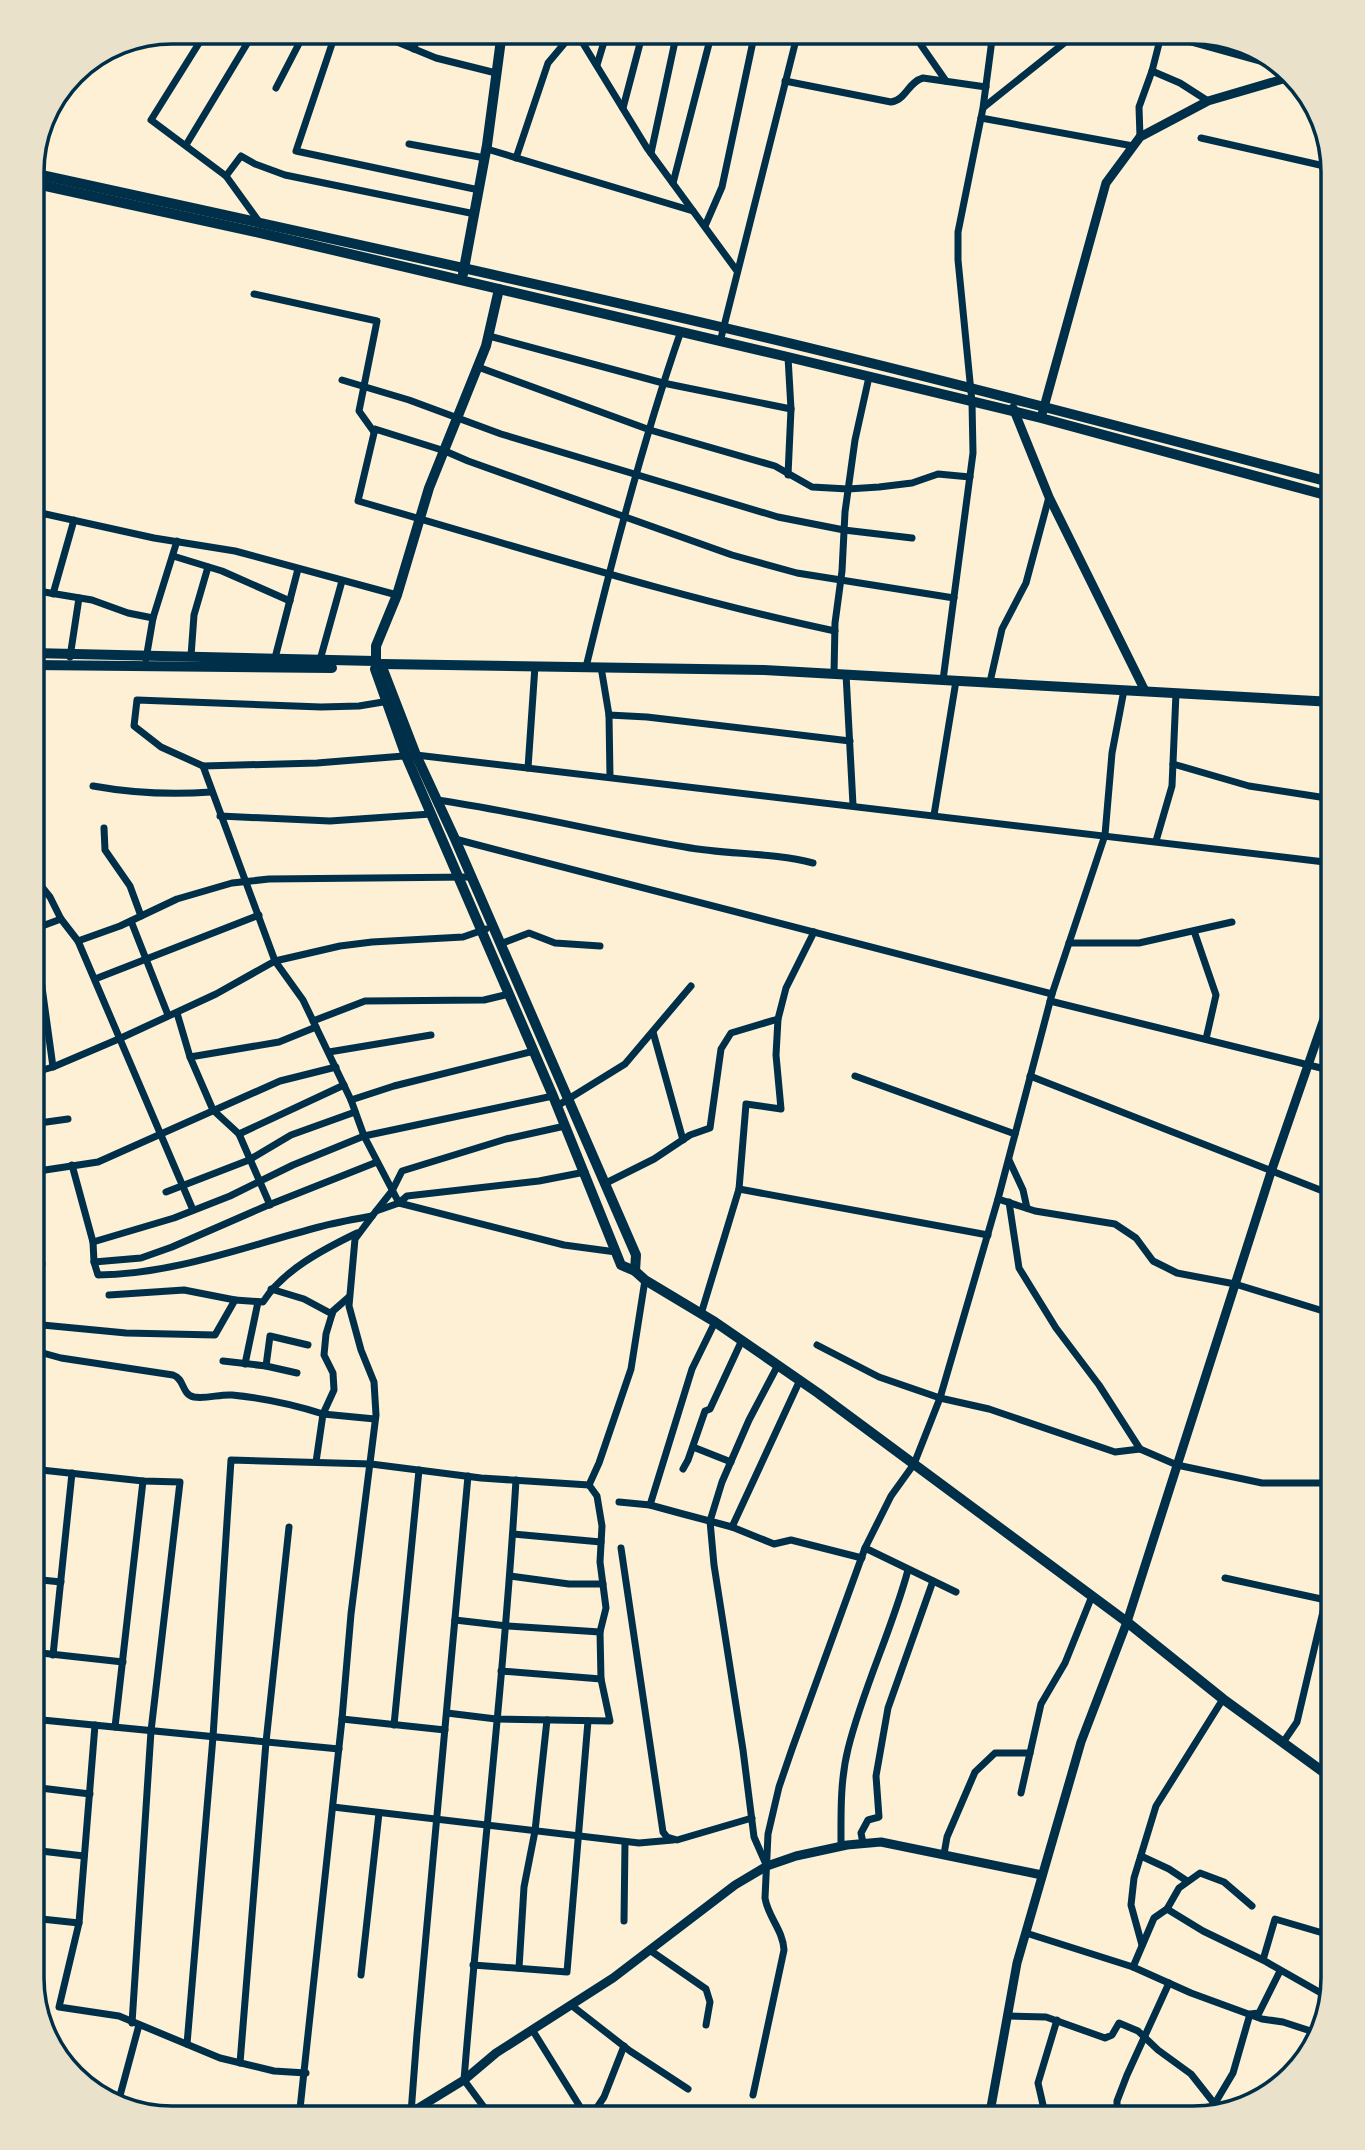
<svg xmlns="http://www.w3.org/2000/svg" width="1365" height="2150" font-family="Manrope,sans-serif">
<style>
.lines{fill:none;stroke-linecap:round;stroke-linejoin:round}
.minor{stroke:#003049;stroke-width:7}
.tertiary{stroke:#003049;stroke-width:9}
.secondary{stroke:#003049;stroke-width:10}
.primary{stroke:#003049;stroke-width:10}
.rim{fill:none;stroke:#003049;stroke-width:3.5}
</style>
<rect width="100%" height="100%" fill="#fdf0d5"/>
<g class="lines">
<!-- minor -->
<g class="minor">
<path d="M 206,32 L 151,120 L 226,176 L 260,223"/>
<path d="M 336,32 L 296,151 L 479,190"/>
<path d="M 373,32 L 436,58 L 496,73"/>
<path d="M 576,32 L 647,148 L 737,271"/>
<path d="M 912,32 L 946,81"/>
<path d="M 1145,32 L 1162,34 L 1282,67"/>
<path d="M 414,49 L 418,32"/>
<path d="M 597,65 L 607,32"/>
<path d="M 1152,71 L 1180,83 L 1208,101"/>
<path d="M 785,81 L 891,102 C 906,100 908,82 923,78 L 986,87"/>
<path d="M 276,88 L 305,32"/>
<path d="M 984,107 L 1078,32"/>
<path d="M 623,108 L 643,32"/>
<path d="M 981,118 L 1133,146"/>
<path d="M 1140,137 L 1139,107 L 1152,71 L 1162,32"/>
<path d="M 1201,138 L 1333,168"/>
<path d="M 409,144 L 485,158"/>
<path d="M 186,145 L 254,32"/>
<path d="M 487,149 L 693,211"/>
<path d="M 651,153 L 677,32"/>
<path d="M 516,158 L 548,63 L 574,32"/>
<path d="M 226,176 L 241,156 L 255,164 L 285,175 L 475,214"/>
<path d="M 673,183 L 712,32"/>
<path d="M 705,226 L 722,187 L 755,32"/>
<path d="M 254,294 L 377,321 L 359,411 L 374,432"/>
<path d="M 489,336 L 663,383 L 791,409"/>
<path d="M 720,342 L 798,32"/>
<path d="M 788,357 L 791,409 L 788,475"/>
<path d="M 478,367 L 650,430 L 775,466 L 812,487 L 848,489 L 879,487 L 912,483 L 938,474 L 970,477"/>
<path d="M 342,380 L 409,400 L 501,434 L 778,517 L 844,530 L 912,538"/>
<path d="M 32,511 L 154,538 L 235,551 L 397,595"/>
<path d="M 173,556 L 222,571 L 290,601"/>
<path d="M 32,590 L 92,600 L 128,613 L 153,618"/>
<path d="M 53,594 L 74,520"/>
<path d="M 835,631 C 674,597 516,546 358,501 L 375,429 L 445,451 L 468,461 L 732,555 L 797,573 L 954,598"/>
<path d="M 191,656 L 194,615 L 208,567"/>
<path d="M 70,657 L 79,598"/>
<path d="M 275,658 L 298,569"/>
<path d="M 146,659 L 153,618 L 177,541"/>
<path d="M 320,660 L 342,581"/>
<path d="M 586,667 C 613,555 643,440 681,331"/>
<path d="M 601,667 L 609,715 L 610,777"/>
<path d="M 834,674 L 835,623 L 842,571 L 845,512 L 855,440 L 869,377"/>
<path d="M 846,674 L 853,805"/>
<path d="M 943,680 L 973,453 L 972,402 L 958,260 L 958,232 L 983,108 L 993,32"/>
<path d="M 990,682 L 1002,629 L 1026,583 L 1049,497"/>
<path d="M 389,701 L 359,706 L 321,707 L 137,700 L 134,726 L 161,747 L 203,766 L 275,961 L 303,1000 L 351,1100 L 364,1136 L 399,1203 L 564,1245 L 616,1252"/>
<path d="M 609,715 L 647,717 L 850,741"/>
<path d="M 1173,764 L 1249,786 L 1320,797"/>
<path d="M 203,766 L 317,763 L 416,755 L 1333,863"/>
<path d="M 528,768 L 535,666"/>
<path d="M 93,786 C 132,793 171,795 211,792"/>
<path d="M 437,800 C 521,812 602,833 685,847 C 727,855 771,852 813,863"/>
<path d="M 934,815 L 956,681"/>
<path d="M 220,816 L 330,821 L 431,814"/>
<path d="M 104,828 L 105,850 L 130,886 L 141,916"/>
<path d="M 455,839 L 1052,994"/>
<path d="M 1156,841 L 1172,786 L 1176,693"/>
<path d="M 32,858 L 33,876 L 50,897 L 61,919 L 78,941 L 193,1210"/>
<path d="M 131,921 L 168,1015"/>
<path d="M 1194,931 L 1216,995 L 1206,1039"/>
<path d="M 78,941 L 120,926 L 177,899 L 232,883 L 269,879 L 471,877"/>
<path d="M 1069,943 L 1139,943 L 1232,922"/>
<path d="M 500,944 L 529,933 L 555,943 L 600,946"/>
<path d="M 95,979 L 259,915"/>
<path d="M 1050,1001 L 1333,1071"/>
<path d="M 177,1013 L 190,1057 L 213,1110 L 239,1134 L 270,1205"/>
<path d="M 313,1021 L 365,1001 L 484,1000 L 509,994"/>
<path d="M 653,1032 L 683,1140"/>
<path d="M 329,1052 L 431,1035"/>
<path d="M 190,1057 L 279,1042 L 316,1027"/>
<path d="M 53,1067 L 34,929 L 61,919"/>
<path d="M 32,1073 L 53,1067 L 121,1038 L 216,994 L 275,961 L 340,946 L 372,942 L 463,937 L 486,929"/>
<path d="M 855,1076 L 1015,1134"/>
<path d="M 1030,1076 L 1333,1195"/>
<path d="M 351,1100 L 394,1086 L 534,1051"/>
<path d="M 557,1106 L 625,1064 L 691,986"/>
<path d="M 32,1124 L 68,1119"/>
<path d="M 239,1134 L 344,1085"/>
<path d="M 1009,1160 L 1023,1190 L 1027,1208"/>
<path d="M 72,1165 L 93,1242 L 94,1262 L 98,1275 C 175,1274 246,1246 319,1227 C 337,1222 355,1219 372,1216"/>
<path d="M 32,1172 L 98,1162 L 280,1081 L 336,1067"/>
<path d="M 604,1184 L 654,1159 L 690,1135 L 710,1128 L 721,1049 L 731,1033 L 778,1019 L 786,988 L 814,932"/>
<path d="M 739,1189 L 988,1235"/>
<path d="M 166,1192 L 249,1160 L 291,1135 L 355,1112"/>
<path d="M 998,1199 L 1035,1211 L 1115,1224 L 1136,1238 L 1153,1261 L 1177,1273 L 1235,1284 L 1333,1314"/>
<path d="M 1009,1202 L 1019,1268 L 1056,1328 L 1099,1385 L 1140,1449 L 1177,1465 L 1262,1483 L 1333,1483"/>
<path d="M 377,1210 L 392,1191 L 402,1171 L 506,1139 L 565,1126"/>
<path d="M 93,1242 L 174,1218 L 230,1196 L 293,1165 L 364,1136 L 553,1096"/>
<path d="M 94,1262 L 141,1258 L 172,1247 L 266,1206 L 377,1162"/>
<path d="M 32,1263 L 42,1264"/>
<path d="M 271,1289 L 304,1299 L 332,1314"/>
<path d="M 109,1295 L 184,1290 L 235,1300"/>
<path d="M 349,1297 L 333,1311 L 326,1334 L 324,1355 L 333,1373 L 334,1390 L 323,1414 L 375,1419"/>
<path d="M 701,1314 L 739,1189 L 746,1104 L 781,1109 L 776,1055 L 778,1019"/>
<path d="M 32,1324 L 126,1333 L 215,1335 L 235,1300 L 263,1302 C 283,1270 324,1249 357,1233"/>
<path d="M 817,1345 L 879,1377 L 940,1398 L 989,1409 L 1115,1452 L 1140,1449"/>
<path d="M 32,1350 L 61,1358 L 173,1375 C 185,1379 181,1394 194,1397 C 207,1399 220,1394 232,1395 C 262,1398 295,1405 323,1414 L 316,1462"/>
<path d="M 223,1361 L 266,1366 L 297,1373"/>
<path d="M 245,1364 L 258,1302"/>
<path d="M 266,1366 L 270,1336 L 308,1345"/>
<path d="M 693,1447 L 731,1462"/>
<path d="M 32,1469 L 143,1481 L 180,1482 L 151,1731 L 132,2023"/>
<path d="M 683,1469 L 688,1460 L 705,1411 L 710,1409 L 742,1340"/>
<path d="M 619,1502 L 650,1505 L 683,1514 L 732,1527 L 774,1544 L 791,1540 L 862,1558"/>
<path d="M 650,1505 L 692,1369 L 715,1322"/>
<path d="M 732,1527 L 800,1380"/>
<path d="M 513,1534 L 601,1542"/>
<path d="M 621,1548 L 663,1832 L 667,1837 L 677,1840 L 752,1818"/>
<path d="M 865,1548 L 956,1592"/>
<path d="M 510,1576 L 569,1584 L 603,1584"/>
<path d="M 1225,1578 L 1326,1600"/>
<path d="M 32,1579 L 61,1582"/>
<path d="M 455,1620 L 507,1626 L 600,1632"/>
<path d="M 32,1652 L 123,1662"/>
<path d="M 53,1655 L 72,1473"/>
<path d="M 501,1671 L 601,1679"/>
<path d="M 447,1713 L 496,1719 L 610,1721 L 601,1679 L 600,1632 L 606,1608 L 600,1562 L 602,1526 L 597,1496 L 589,1485"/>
<path d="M 32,1719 L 339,1749"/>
<path d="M 342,1719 L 445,1730"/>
<path d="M 95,1725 L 79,1923 L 59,2007 L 119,2016 L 220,2058 L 274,2071 L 306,2073"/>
<path d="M 394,1725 L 419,1470"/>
<path d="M 115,1727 L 143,1481"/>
<path d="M 1284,1741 L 1297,1722 L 1333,1569"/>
<path d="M 32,1787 L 90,1794"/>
<path d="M 1021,1793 L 1041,1704 L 1065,1663 L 1092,1596"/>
<path d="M 333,1807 L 639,1843 L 673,1840"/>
<path d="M 863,1843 L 861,1833 L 868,1820 L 879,1817 L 876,1776 L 888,1708 L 933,1581"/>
<path d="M 841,1846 C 841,1814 840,1781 848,1749 C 863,1688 892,1630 908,1570"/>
<path d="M 32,1850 L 84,1856"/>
<path d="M 944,1854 L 947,1837 L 975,1772 L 995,1753 L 1030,1753"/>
<path d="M 1141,1856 L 1169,1869 L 1187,1881"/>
<path d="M 765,1862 L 754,1837 L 743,1750 L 714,1565 L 710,1521 L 722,1482 L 749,1420 L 778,1365"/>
<path d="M 1167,1909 L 1203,1931 L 1263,1960 L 1328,1997"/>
<path d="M 32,1918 L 79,1923"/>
<path d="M 624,1921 L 625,1842"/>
<path d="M 1026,1933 L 1133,1967 L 1191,1993 L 1262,2019 L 1283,2022 L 1317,2033"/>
<path d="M 1328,1935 L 1333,1922"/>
<path d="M 1142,1945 L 1131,1905 L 1134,1878 L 1156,1806 L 1223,1699"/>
<path d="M 651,1951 L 706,1989 L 710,2002 L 706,2025"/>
<path d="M 1263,1960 L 1275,1919 L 1333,1936"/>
<path d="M 1331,1961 L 1333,1952"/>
<path d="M 473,1965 L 567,1972 L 588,1721"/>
<path d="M 1133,1967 L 1154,1918 L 1167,1909 L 1179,1888 L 1200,1873 L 1224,1882 L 1252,1906"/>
<path d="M 519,1968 L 524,1887 L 535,1831 L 547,1720"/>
<path d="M 361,1975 L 379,1813"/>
<path d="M 571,2005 L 630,2051 L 688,2089"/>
<path d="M 1007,2016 L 1046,2017 L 1105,2038 L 1112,2035 L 1119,2023 L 1138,2031 L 1158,2050 L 1191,2074 L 1221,2112"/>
<path d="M 533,2031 L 587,2118"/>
<path d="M 187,2044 L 213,1737 L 231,1460 L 371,1464 L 481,1478 L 589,1485 L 599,1463 L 631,1369 L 645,1280"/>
<path d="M 240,2063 L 266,1742 L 289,1527"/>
<path d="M 753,2095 L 784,1950 C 783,1930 768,1917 765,1898 L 768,1834 L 779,1787 L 792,1749 L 865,1548 L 891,1496 L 914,1464 L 940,1398 L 998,1199 L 1052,994 L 1105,835 L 1112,753 L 1124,690"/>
<path d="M 118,2103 L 139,2025"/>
<path d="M 1214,2105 L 1233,2073 L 1250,2014 L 1259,2013 L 1280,1971"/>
<path d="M 411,2113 L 417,2034 L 468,1476"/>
<path d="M 299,2118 L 342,1719 L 351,1614 L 376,1415 L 374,1382 L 361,1350 L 349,1306 L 355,1239 L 376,1211 L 399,1203 L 407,1196 L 539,1181 L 585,1172"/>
<path d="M 492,2118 L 464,2080 C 480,1880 504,1681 516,1480"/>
<path d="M 590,2118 L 604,2097 L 624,2046"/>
<path d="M 1046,2118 L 1038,2083 L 1057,2020"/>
<path d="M 1117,2118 L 1117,2101 L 1127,2075 L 1169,1983"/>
</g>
<!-- tertiary -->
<g class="tertiary">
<path d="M 1013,408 L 1049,497 L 1145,691"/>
<path d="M 1041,418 L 1106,183 L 1140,137 L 1208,101 L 1290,77"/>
<path d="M 402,2118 L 464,2080 L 496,2053 L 613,1978 L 735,1885 L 767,1866 L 796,1856 L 847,1845 L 881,1842 L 1042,1875"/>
<path d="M 989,2118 L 1017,1963 L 1081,1742 L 1127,1622 L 1271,1172 L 1333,993"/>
</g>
<!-- secondary -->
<g class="secondary">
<path d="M 32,653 L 375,661"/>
<path d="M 376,660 L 376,646 L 397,595 L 429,488 L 486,346 L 499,289"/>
<path d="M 382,664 L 764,670 L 1333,702"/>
<path d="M 32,665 L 332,668"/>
<path d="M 382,667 L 416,755 L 455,839 L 636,1255 L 635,1271"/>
<path d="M 375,669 L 406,756 L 553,1096 L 621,1265 L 635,1271 L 645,1280 L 715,1322 L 818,1393 L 1127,1622 L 1223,1699 L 1333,1779"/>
</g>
<!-- primary -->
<g class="primary">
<path d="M 32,173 C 262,223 492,273 721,327 C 926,375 1130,429 1333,483"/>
<path d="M 32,183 L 269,235 L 788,357 L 1041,418 L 1333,497"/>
<path d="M 463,274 L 487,145 L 502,32"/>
</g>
</g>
<!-- crop -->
<path d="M0 0H1365V2150H0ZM172 44H1193A128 128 0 0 1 1321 172V1978A128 128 0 0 1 1193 2106H172A128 128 0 0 1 44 1978V172A128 128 0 0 1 172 44Z" fill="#e9e1ca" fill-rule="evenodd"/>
<path class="rim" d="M172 44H1193A128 128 0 0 1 1321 172V1978A128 128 0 0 1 1193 2106H172A128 128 0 0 1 44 1978V172A128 128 0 0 1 172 44Z"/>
</svg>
